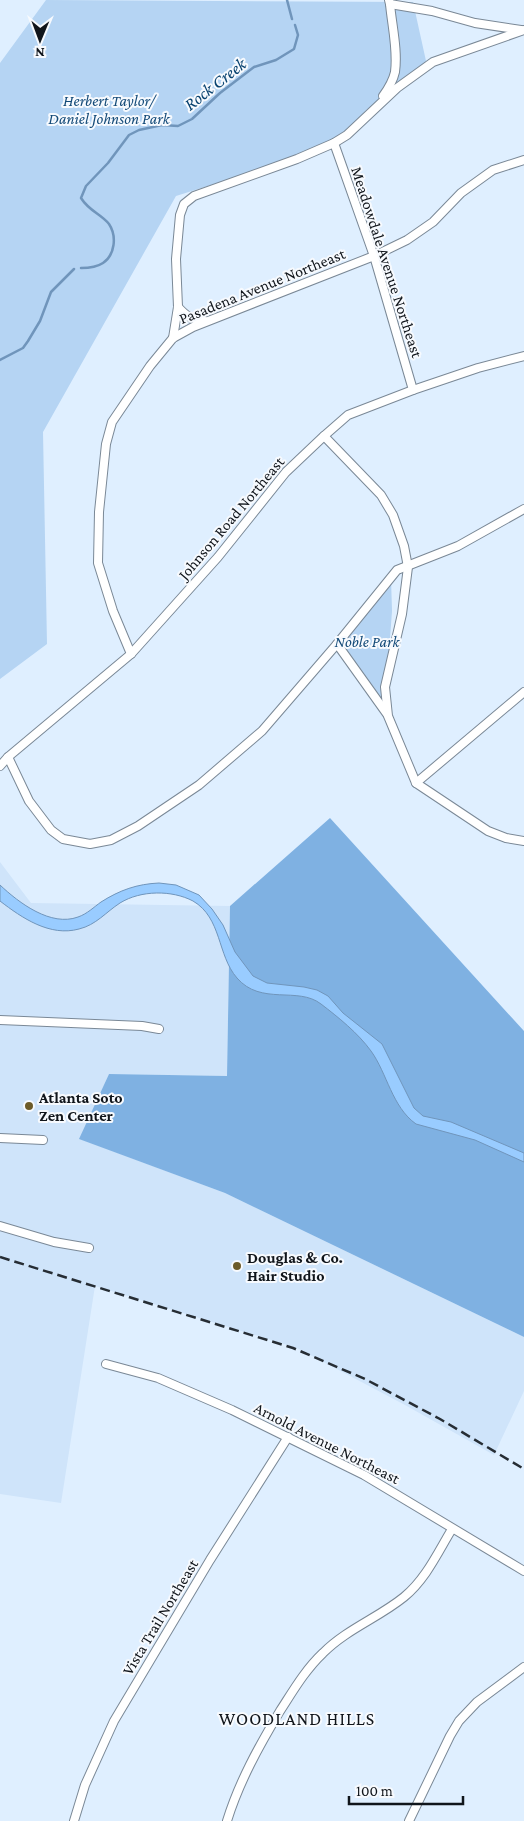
<svg xmlns="http://www.w3.org/2000/svg" width="524" height="1821" font-family="'Crimson Pro',serif">
<style>
.built{fill:#cfe4fa}
.green{fill:#b5d4f3}
.forest{fill:#7fb1e2}
.water{fill:#9cf;stroke:#7095bb}
.lines{fill:none;stroke-linecap:round;stroke-linejoin:round}
.stream{stroke:#7095bb;stroke-width:2.5}
.minor-casing{stroke:#7a8896;stroke-width:10}
.minor{stroke:#fff;stroke-width:8}
.rail{stroke:#262d34;stroke-width:2.5;stroke-dasharray:10 5;stroke-linecap:butt}
.poi-dot{fill:#6c5b29;stroke:#f7fafe;stroke-width:2}
.labels{text-anchor:middle;dominant-baseline:central;stroke-width:4;stroke-linejoin:round;paint-order:stroke}
.park-label{font-size:16px;font-style:italic;fill:#134a78;stroke:#f7fafe}
.street-label{font-size:16px;fill:#10151b;stroke:#f7fafe}
.poi-label{font-size:16px;font-weight:bold;fill:#10151b;stroke:#f7fafe;text-anchor:start}
.water-label{font-size:18px;font-style:italic;fill:#094370;stroke:#f7fafe}
.neighbourhood-label{font-size:18px;letter-spacing:1px;fill:#10151b;stroke:#f7fafe}
</style>
<rect width="100%" height="100%" fill="#dfefff"/>
<!-- built -->
<path class="built" d="M 0,862 L 31,903 L 230,906 L 227,1076 L 109,1074 L 80,1139 L 225,1193 L 524,1337 L 524,1391 L 494,1455 L 405,1405 L 297,1348 L 95,1286 L 61,1503 L 0,1494 Z"/>
<!-- green -->
<g class="green">
<path d="M 46,0 L 413,2 L 426,61 L 406,85 L 366,110 L 341,144 L 176,196 L 43,432 L 47,644 L 0,679 L 0,63 Z"/>
<path d="M 391,579 L 392,611 L 385,707 L 338,640 L 365,602 Z"/>
</g>
<!-- forest -->
<path class="forest" d="M 330,818 L 524,1031 L 524,1337 L 225,1193 L 79,1139 L 109,1074 L 227,1076 L 230,906 Z"/>
<!-- water -->
<path class="water" d="M 159,883 L 176,885 L 199,895 L 212,909 L 223,925 L 235,952 L 253,976 L 267,983 L 304,987 L 317,990 L 328,996 L 343,1013 L 382,1044 L 414,1108 L 423,1116 L 451,1122 L 524,1153 L 524,1162 L 475,1140 L 416,1124 C 392,1107 387,1073 371,1051 C 358,1033 338,1017 321,1004 C 298,986 261,1006 237,978 C 217,955 222,918 193,901 C 172,890 141,890 120,903 C 106,912 96,925 79,929 C 50,937 22,918 0,901 L 0,885 C 19,903 51,927 78,917 C 87,914 94,907 101,902 C 120,890 137,884 159,883 Z"/>
<g class="lines">
<!-- stream -->
<g class="stream">
<path d="M 287,0 L 292,19"/>
<path d="M 81,268 C 88,268 97,267 103,263 C 115,255 117,236 109,224 C 101,214 89,211 81,198 L 86,186 L 108,163 L 129,135 L 139,130 L 162,125 L 178,126 L 192,119 L 220,93 L 254,67 L 276,60 L 294,49 L 298,35 L 295,25"/>
<path d="M 0,360 L 23,348 L 28,341 L 40,321 L 51,292 L 74,269"/>
</g>
<!-- minor casing -->
<g class="minor-casing">
<g id="minor">
<path d="M 389,0 L 390,4 L 432,11 L 475,23 L 521,30"/>
<path d="M 383,96 C 388,89 393,81 395,72 C 398,50 392,26 390,4"/>
<path d="M 334,143 L 374,256 L 413,390"/>
<path d="M 178,307 C 186,316 192,320 205,321"/>
<path d="M 173,338 L 178,307 L 176,259 L 180,215 L 184,204 L 194,196 L 297,159 L 334,143 L 347,135 L 397,88 L 433,62 L 524,30"/>
<path d="M 324,436 L 381,495 L 393,515 L 404,546 L 408,567 L 402,614 L 385,687 L 388,716 L 416,783 L 488,831 L 506,838 L 524,841"/>
<path d="M 337,644 L 387,714"/>
<path d="M 131,654 L 113,611 L 98,563 L 99,512 L 106,444 L 112,422 L 150,366 L 173,338 L 193,327 L 374,256 L 407,240 L 433,222 L 461,193 L 493,170 L 524,160"/>
<path d="M 8,757 L 29,801 L 51,830 L 63,839 L 90,844 L 111,840 L 138,826 L 199,785 L 262,731 L 337,644 L 397,570 L 458,546 L 524,509"/>
<path d="M 0,766 L 8,757 L 131,654 L 218,557 L 286,472 L 324,436 L 348,415 L 413,390 L 478,368 L 524,356"/>
<path d="M 416,783 L 524,692"/>
<path d="M 0,1020 L 142,1026 L 159,1029"/>
<path d="M 0,1138 L 43,1140"/>
<path d="M 0,1226 L 54,1242 L 89,1248"/>
<path d="M 106,1364 L 158,1378 L 232,1410 L 364,1475 L 524,1571"/>
<path d="M 74,1821 L 85,1785 L 114,1721 L 210,1560 L 288,1437"/>
<path d="M 227,1821 C 239,1782 259,1746 280,1711 C 293,1691 305,1670 323,1653 C 347,1629 378,1618 404,1597 C 426,1579 438,1552 452,1529"/>
<path d="M 409,1821 L 450,1736 L 459,1721 L 477,1702 L 524,1667"/>
</g>
</g>
<!-- minor -->
<use href="#minor" class="minor"/>
<!-- rail -->
<path class="rail" d="M 0,1257 L 293,1348 L 365,1379 L 440,1419 L 524,1469"/>
</g>
<!-- markers -->
<g class="poi-dot">
<circle cx="29" cy="1106" r="5"/>
<circle cx="237" cy="1266" r="5"/>
</g>
<g class="labels">
<!-- park labels -->
<g class="park-label">
<text x="109" y="100">Herbert Taylor/<tspan x="109" dy="18">Daniel Johnson Park</tspan></text>
<text x="367" y="641">Noble Park</text>
</g>
<!-- street labels -->
<g class="street-label">
<text transform="translate(387 262) rotate(72)">Meadowdale Avenue Northeast</text>
<text transform="translate(262 286) rotate(-22)">Pasadena Avenue Northeast</text>
<text transform="translate(231 518) rotate(-50)">Johnson Road Northeast</text>
<text transform="translate(327 1443) rotate(27)">Arnold Avenue Northeast</text>
<text transform="translate(160 1617) rotate(-59)">Vista Trail Northeast</text>
</g>
<!-- poi labels -->
<g class="poi-label">
<text x="39" y="1097">Atlanta Soto<tspan x="39" dy="18">Zen Center</tspan></text>
<text x="247" y="1257">Douglas &amp; Co.<tspan x="247" dy="18">Hair Studio</tspan></text>
</g>
<!-- water labels -->
<g class="water-label">
<text transform="translate(215 84) rotate(-38)">Rock Creek</text>
</g>
<!-- neighbourhood labels -->
<g class="neighbourhood-label">
<text x="297" y="1719">WOODLAND HILLS</text>
</g>
</g>
<!-- north arrow -->
<g transform="translate(40 40) rotate(181)" stroke="#f7fafe" stroke-width="4" paint-order="stroke">
<path d="M0-4L9 19L0 12L-9 19Z" fill="#10151b"/>
<text y="-8" font-size="14" font-weight="bold" text-anchor="middle" fill="#10151b">N</text>
</g>
<!-- scale -->
<path d="M349 1796v8h114v-8" fill="none" stroke="#10151b" stroke-width="2.5"/>
<text x="356" y="1796" font-size="15" fill="#10151b" stroke="#f7fafe" stroke-width="4" paint-order="stroke">100 m</text>
</svg>
